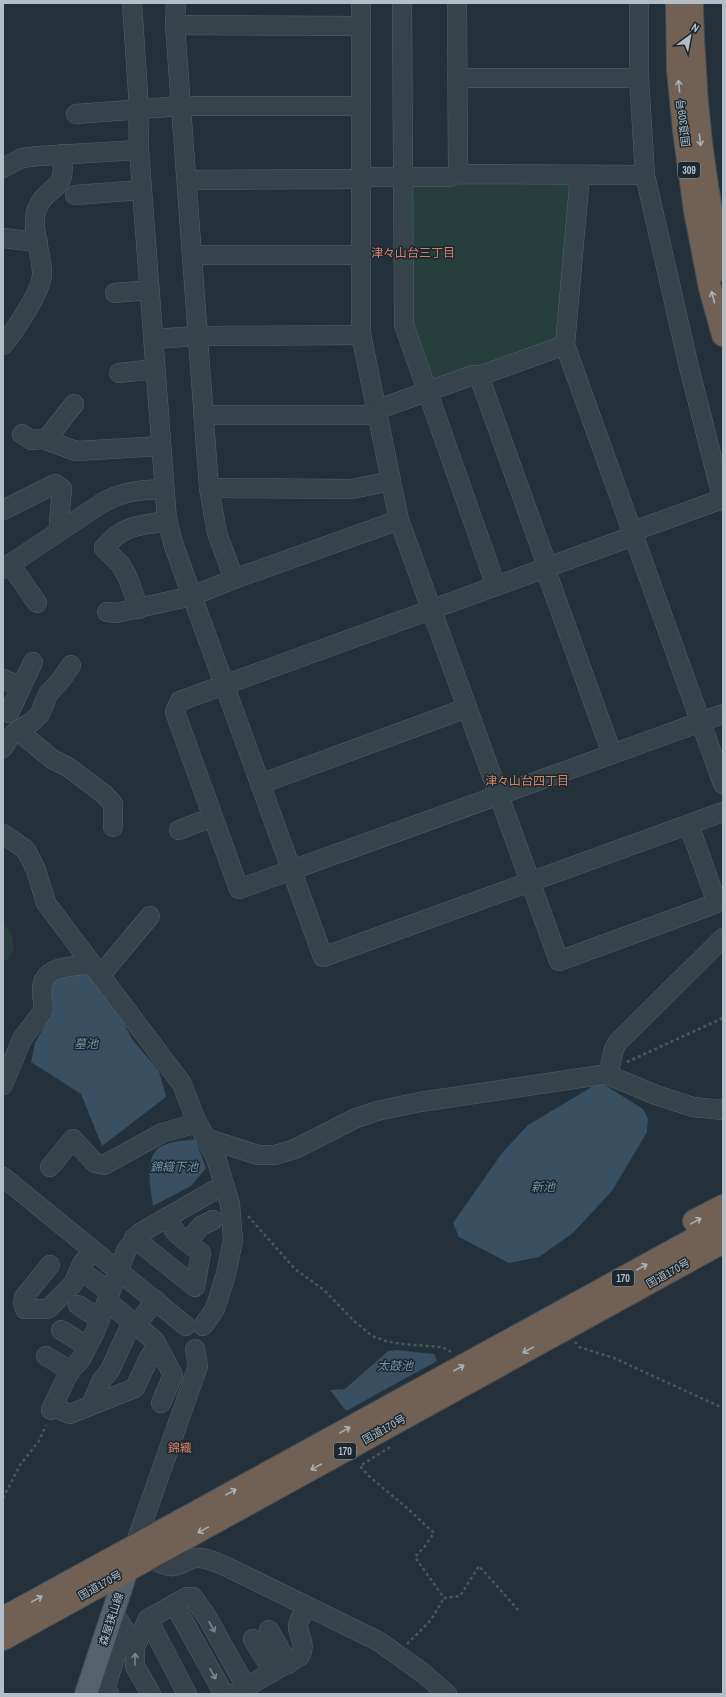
<svg xmlns="http://www.w3.org/2000/svg" width="726" height="1697" font-family="'Archivo Narrow','Noto Sans JP',sans-serif">
<style>
.green{fill:#263e3c}
.water{fill:#385061}
.lines{fill:none;stroke-linecap:round;stroke-linejoin:round}
.minor-casing{stroke:#556169;stroke-width:20}
.major-casing{stroke:#404c54;stroke-width:24}
.highway-casing{stroke:#424e56;stroke-width:24}
.path{stroke:#455a59;stroke-width:2.5;stroke-dasharray:3 3;stroke-linecap:butt}
.minor{stroke:#37434b;stroke-width:19}
.major{stroke:#55626b;stroke-width:22}
.highway{stroke:#716154;stroke-width:22}
.oneway{stroke:#a9b0b6}
.oneway2{stroke:#7b878f}
.labels{text-anchor:middle;dominant-baseline:central;stroke-width:3;stroke-linejoin:round;paint-order:stroke}
.shield{fill:#1c2830;stroke:#86919a;stroke-width:1}
.shield-label{font-size:10px;font-weight:bold;fill:#b3bec7}
.street-label{font-size:11px;fill:#b3bec7;stroke:#1c2830}
.neighbourhood-label{font-size:12px;fill:#d18264;stroke:#1c2830}
.water-label{font-size:12px;font-style:italic;fill:#7494aa;stroke:#1c2830}
</style>
<rect width="100%" height="100%" fill="#24313b"/>
<!-- green -->
<g class="green">
<path d="M 410,181 L 570,182 L 559,340 L 434,385 L 411,324 Z"/>
<path d="M 3,923 L 12,936 L 14,950 L 3,964 Z"/>
</g>
<!-- water -->
<g class="water">
<path d="M 88,971 L 118,1012 L 132,1039 L 159,1071 L 166,1097 L 102,1146 L 81,1094 L 31,1062 L 35,1043 L 53,1011 L 50,989 L 58,977 Z"/>
<path d="M 600,1082 L 643,1109 L 648,1119 L 647,1132 L 612,1191 L 573,1233 L 539,1257 L 509,1263 L 459,1237 L 453,1223 L 502,1153 L 528,1125 Z"/>
<path d="M 195,1139 L 206,1168 L 191,1186 L 153,1206 C 151,1189 142,1153 164,1145 C 173,1141 185,1141 195,1139 Z"/>
<path d="M 397,1350 L 434,1354 L 437,1361 L 346,1411 L 330,1390 L 345,1389 L 388,1351 Z"/>
</g>
<g class="lines">
<!-- minor casing -->
<g class="minor-casing">
<g id="minor">
<path d="M 132,3 L 138,93 L 139,150 L 167,520 L 174,546 L 323,957 L 723,812"/>
<path d="M 176,3 L 175,25 L 209,488 L 217,533 L 234,579"/>
<path d="M 361,3 L 361,334 L 399,520 L 559,961 L 717,903 L 689,825"/>
<path d="M 402,3 L 404,325 L 496,586"/>
<path d="M 457,3 L 458,174"/>
<path d="M 639,3 L 639,78 L 645,175 L 688,363 L 723,501"/>
<path d="M 175,25 L 361,26"/>
<path d="M 457,78 L 639,78"/>
<path d="M 76,114 L 182,106 L 361,106"/>
<path d="M 3,168 L 22,158 L 38,156 L 139,150"/>
<path d="M 580,175 L 565,345 L 723,784"/>
<path d="M 187,180 L 360,179 L 368,177 L 450,177 L 458,174 L 645,175"/>
<path d="M 75,195 L 142,190"/>
<path d="M 3,238 L 38,242"/>
<path d="M 192,255 L 361,255"/>
<path d="M 115,293 L 150,290"/>
<path d="M 153,339 L 198,336 L 361,335"/>
<path d="M 3,345 C 14,332 43,289 42,273 C 42,254 30,226 37,209 C 48,182 69,194 61,154"/>
<path d="M 119,373 L 155,369"/>
<path d="M 479,376 L 544,557 L 545,568 L 612,754"/>
<path d="M 376,410 L 473,375 L 479,376 L 565,345"/>
<path d="M 203,415 L 377,415"/>
<path d="M 22,434 L 31,440 L 43,439 L 76,451 L 161,446"/>
<path d="M 46,440 L 74,404"/>
<path d="M 209,488 L 352,489 L 391,481"/>
<path d="M 722,499 L 642,528 L 633,536 L 180,701 L 175,712 L 239,889 L 723,714"/>
<path d="M 3,510 L 55,484 L 62,489 L 59,522 L 62,529"/>
<path d="M 10,564 L 37,603"/>
<path d="M 3,569 L 102,503 C 123,491 140,490 164,489"/>
<path d="M 139,609 L 128,578 L 121,565 L 104,548 C 122,525 141,525 168,521"/>
<path d="M 107,612 L 116,613 L 192,596 L 234,579 L 399,520"/>
<path d="M 3,679 L 21,687"/>
<path d="M 9,713 L 33,662"/>
<path d="M 18,731 L 52,759 L 68,767 L 104,794 L 113,804 L 113,827"/>
<path d="M 3,748 L 9,738 L 18,730 L 32,722 L 40,714 L 48,694 L 61,680 L 71,665"/>
<path d="M 260,784 L 467,708"/>
<path d="M 179,830 L 213,817"/>
<path d="M 3,834 L 26,850 L 36,870 L 46,903 L 182,1084 L 195,1118 L 216,1158 L 230,1204 L 233,1240 L 226,1274 L 215,1309 L 203,1326"/>
<path d="M 100,976 L 150,916"/>
<path d="M 608,1075 L 614,1049 L 618,1042 L 723,938"/>
<path d="M 3,1085 L 22,1039 L 43,1011 C 45,1003 41,997 42,989 C 43,965 72,967 91,964"/>
<path d="M 205,1138 L 258,1155 L 275,1155 L 295,1149 L 354,1119 L 377,1111 L 420,1102 L 601,1075 L 608,1075 L 656,1095 L 693,1107 L 723,1110"/>
<path d="M 50,1167 L 73,1139 L 95,1163 L 104,1165 L 162,1133 L 197,1123"/>
<path d="M 3,1177 L 186,1326"/>
<path d="M 134,1238 L 195,1287 L 201,1253 L 177,1234 L 166,1218"/>
<path d="M 187,1242 L 201,1226 L 213,1220"/>
<path d="M 50,1265 L 24,1297 L 23,1303 L 25,1309 L 48,1309 L 73,1284 L 82,1264 L 93,1250"/>
<path d="M 88,1276 L 110,1292"/>
<path d="M 107,1301 L 155,1341 L 173,1375 L 161,1403"/>
<path d="M 78,1305 L 100,1319"/>
<path d="M 136,1325 L 156,1300"/>
<path d="M 61,1330 L 87,1346"/>
<path d="M 195,1349 L 198,1366 L 135,1545 C 145,1552 158,1565 170,1566 C 178,1567 184,1562 191,1559 C 202,1555 215,1562 225,1566 L 378,1641 L 423,1673 L 447,1694"/>
<path d="M 46,1356 L 71,1371"/>
<path d="M 91,1405 L 102,1380 L 110,1370 L 132,1322"/>
<path d="M 53,1407 L 70,1414 L 135,1388 L 149,1358 L 157,1345"/>
<path d="M 51,1410 L 69,1372 L 81,1359 L 95,1332 L 126,1251 L 140,1233 L 213,1191 L 225,1187"/>
<path d="M 174,1604 L 224,1694"/>
<path d="M 148,1619 L 187,1694"/>
<path d="M 269,1630 L 288,1664"/>
<path d="M 253,1639 L 273,1672"/>
<path d="M 109,1694 L 107,1689 L 107,1683 L 124,1629 L 113,1611"/>
<path d="M 151,1694 L 135,1666 L 135,1647 L 148,1619 L 187,1597 L 193,1597 L 207,1617 L 246,1687"/>
<path d="M 234,1694 L 300,1656 C 306,1645 300,1638 298,1628 C 297,1621 304,1613 307,1607"/>
</g>
</g>
<!-- major casing -->
<g class="major-casing">
<path id="major" d="M 86,1694 L 131,1558"/>
</g>
<!-- highway casing -->
<g class="highway-casing">
<g id="highway">
<path d="M 677,3 L 678,70 L 684,131 L 695,211 L 710,288 L 723,335"/>
<path d="M 692,3 C 692,20 693,38 694,55 C 697,127 707,199 723,270"/>
<path d="M 694,1221 L 723,1206"/>
<path d="M 3,1618 L 723,1223"/>
<path d="M 3,1639 L 723,1242"/>
</g>
</g>
<!-- path -->
<g class="path">
<path d="M 627,1062 L 723,1018"/>
<path d="M 248,1216 L 295,1269 L 324,1290 L 353,1320 L 372,1336 L 386,1341 L 401,1344 L 442,1347 L 451,1352"/>
<path d="M 575,1342 L 579,1347 L 614,1358 L 723,1408"/>
<path d="M 390,1447 L 360,1466 L 370,1477 L 407,1508 L 434,1533 L 425,1546 L 415,1557 L 444,1598 L 460,1596 L 479,1566 L 520,1612"/>
<path d="M 3,1498 L 20,1465 L 39,1441 L 46,1425"/>
<path d="M 407,1644 L 431,1620 L 444,1598"/>
</g>
<!-- minor -->
<use href="#minor" class="minor"/>
<!-- major -->
<use href="#major" class="major"/>
<!-- highway -->
<use href="#highway" class="highway"/>
</g>
<!-- one-way arrows -->
<defs><path id="oneway-shaft" d="M-6 0H5M1.5-3L5.5 0L1.5 3" fill="none" stroke-width="1.6" stroke-linecap="round" stroke-linejoin="round"/></defs>
<g class="oneway">
<use href="#oneway-shaft" transform="translate(679 86) rotate(-96)"/>
<use href="#oneway-shaft" transform="translate(700 140) rotate(84)"/>
<use href="#oneway-shaft" transform="translate(713 297) rotate(-105)"/>
<use href="#oneway-shaft" transform="translate(696 1221) rotate(-29)"/>
<use href="#oneway-shaft" transform="translate(642 1267) rotate(-29)"/>
<use href="#oneway-shaft" transform="translate(528 1350) rotate(151)"/>
<use href="#oneway-shaft" transform="translate(459 1368) rotate(-29)"/>
<use href="#oneway-shaft" transform="translate(345 1430) rotate(-29)"/>
<use href="#oneway-shaft" transform="translate(316 1467) rotate(151)"/>
<use href="#oneway-shaft" transform="translate(231 1492) rotate(-29)"/>
<use href="#oneway-shaft" transform="translate(203 1530) rotate(151)"/>
<use href="#oneway-shaft" transform="translate(37 1599) rotate(-29)"/>
</g>
<g class="oneway2">
<use href="#oneway-shaft" transform="translate(212 1627) rotate(61)"/>
<use href="#oneway-shaft" transform="translate(135 1659) rotate(-89)"/>
<use href="#oneway-shaft" transform="translate(213 1674) rotate(61)"/>
</g>
<g class="labels">
<!-- shield labels -->
<g class="shield">
<rect x="678" y="162" width="22" height="16" rx="3"/>
<rect x="612" y="1270" width="22" height="16" rx="3"/>
<rect x="334" y="1443" width="22" height="16" rx="3"/>
</g>
<g class="shield-label">
<text x="689" y="170">309</text>
<text x="623" y="1278">170</text>
<text x="345" y="1451">170</text>
</g>
<!-- street labels -->
<g class="street-label">
<text transform="translate(683 123) rotate(-97)">国道309号</text>
<text transform="translate(668 1273) rotate(-29)">国道170号</text>
<text transform="translate(384 1429) rotate(-29)">国道170号</text>
<text transform="translate(100 1585) rotate(-29)">国道170号</text>
<text transform="translate(111 1619) rotate(-72)">森屋狭山線</text>
</g>
<!-- neighbourhood labels -->
<g class="neighbourhood-label">
<text x="413" y="253">津々山台三丁目</text>
<text x="527" y="781">津々山台四丁目</text>
<text x="180" y="1448">錦織</text>
</g>
<!-- water labels -->
<g class="water-label">
<text x="86" y="1044">墓池</text>
<text x="174" y="1167">錦織下池</text>
<text x="543" y="1187">新池</text>
<text x="395" y="1366">太鼓池</text>
</g>
</g>
<!-- border -->
<rect width="726" height="1697" fill="none" stroke="#b3bec7" stroke-width="8"/>
<!-- north arrow -->
<g transform="translate(690 36) rotate(32)" stroke="#1c2830" stroke-width="3" paint-order="stroke">
<path d="M0-3L7 15L0 10L-7 15Z" fill="#b3bec7"/>
<text y="-6" font-size="11" font-weight="bold" text-anchor="middle" fill="#b3bec7">N</text>
</g>
</svg>
